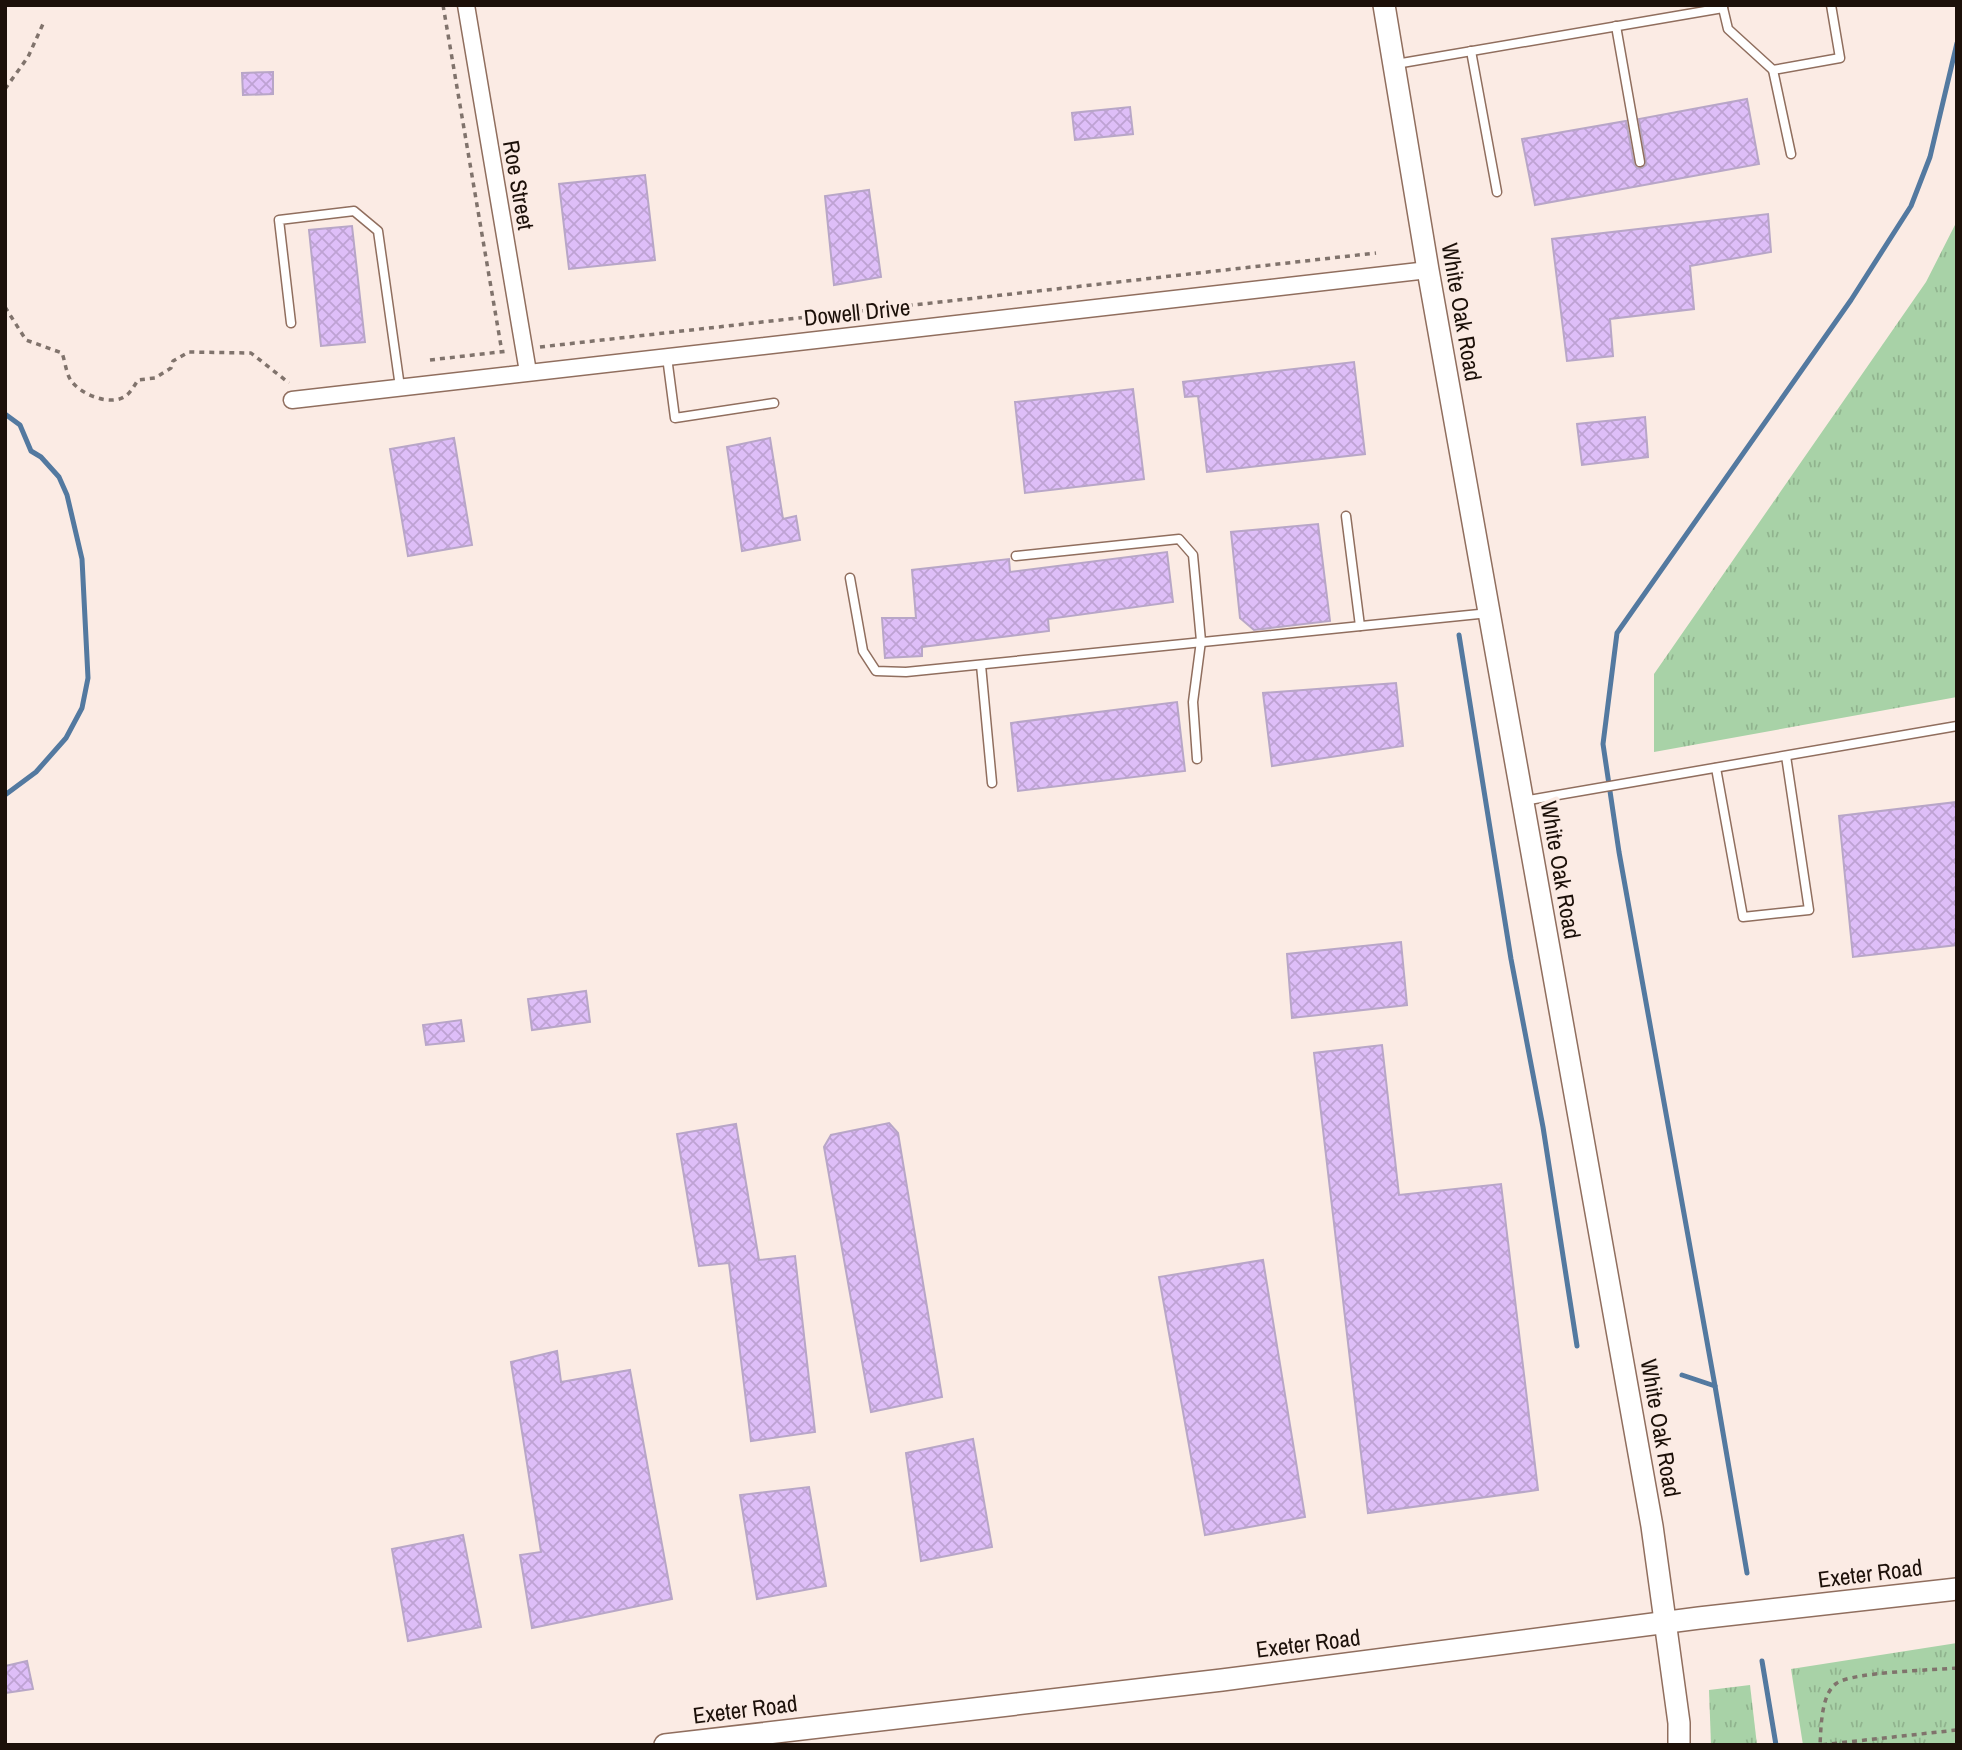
<svg xmlns="http://www.w3.org/2000/svg" width="1962" height="1750" font-family="'Archivo Narrow',sans-serif">
<style>
.grass{fill:url(#grass-tufts)}
.lines{fill:none;stroke-linecap:round;stroke-linejoin:round}
.stream{stroke:#5379a0;stroke-width:5}
.building{fill:url(#building-cross-hatch);stroke:#b8a6c7;stroke-width:2}
.lane-casing{stroke:#906e5e;stroke-width:11}
.street-casing{stroke:#906e5e;stroke-width:19}
.secondary-casing{stroke:#906e5e;stroke-width:24}
.path{stroke:#80736c;stroke-width:3.5;stroke-dasharray:5 5;stroke-linecap:butt}
.lane{stroke:#fff;stroke-width:8}
.street{stroke:#fff;stroke-width:16}
.secondary{stroke:#fff;stroke-width:21}
.labels{text-anchor:middle;dominant-baseline:central;stroke-width:7;stroke-linejoin:round;paint-order:stroke}
.street-label{font-size:23px;fill:#1c1009;stroke:#fbebe4}
</style>
<defs>
<pattern id="grass-tufts" width="24" height="20" patternUnits="userSpaceOnUse" patternTransform="scale(1.75)"><rect width="24" height="20" fill="#a8d2a7"/><path d="M3 7l-1-3M5 7V3M7 7l1-3M15 17l-1-3M17 17v-4M19 17l1-3" fill="none" stroke="#90b38e"/></pattern>
<pattern id="building-cross-hatch" width="8" height="8" patternUnits="userSpaceOnUse" patternTransform="scale(1.75)"><rect width="8" height="8" fill="#debef8"/><path d="M0 0l8 8M0 8l8-8" fill="none" stroke="#bea2d3"/></pattern>
</defs>
<rect width="100%" height="100%" fill="#fbebe4"/>
<!-- grass -->
<g class="grass">
<path d="M 1957,221 L 1957,697 L 1654,752 L 1654,674 L 1926,282 Z"/>
<path d="M 1957,1643 L 1957,1745 L 1803,1745 L 1791,1669 Z"/>
<path d="M 1750,1685 L 1757,1745 L 1711,1745 L 1709,1690 Z"/>
</g>
<g class="lines">
<!-- stream -->
<g class="stream">
<path d="M 5,414 L 20,425 L 31,451 L 41,457 L 59,477 L 67,495 L 82,559 L 88,678 L 82,708 L 66,738 L 36,772 L 5,795"/>
<path d="M 1459,635 L 1511,959 L 1543,1127 L 1577,1346"/>
<path d="M 1682,1375 L 1715,1386"/>
<path d="M 1747,1573 L 1715,1386 L 1619,852 L 1603,744 L 1617,633 L 1851,300 L 1911,206 L 1930,157 L 1957,43"/>
<path d="M 1762,1661 L 1776,1745"/>
</g>
</g>
<!-- building -->
<g class="building">
<path d="M 273,72 L 273,94 L 243,95 L 242,73 Z"/>
<path d="M 1747,99 L 1759,164 L 1535,205 L 1522,139 L 1626,121 L 1634,164 L 1637,168 L 1642,168 L 1646,165 L 1646,161 L 1639,119 Z"/>
<path d="M 1130,107 L 1133,134 L 1075,140 L 1072,113 Z"/>
<path d="M 645,175 L 655,260 L 569,269 L 559,184 Z"/>
<path d="M 869,190 L 881,277 L 834,285 L 825,196 Z"/>
<path d="M 1768,214 L 1771,252 L 1690,266 L 1694,309 L 1610,319 L 1613,356 L 1567,361 L 1552,239 Z"/>
<path d="M 352,226 L 365,342 L 321,346 L 309,230 Z"/>
<path d="M 1354,362 L 1365,454 L 1207,472 L 1198,396 L 1185,397 L 1183,382 Z"/>
<path d="M 1133,389 L 1144,479 L 1025,493 L 1015,402 Z"/>
<path d="M 1645,417 L 1648,457 L 1582,465 L 1577,424 Z"/>
<path d="M 454,438 L 472,545 L 408,556 L 390,449 Z"/>
<path d="M 770,438 L 783,519 L 796,516 L 800,540 L 742,551 L 727,447 Z"/>
<path d="M 1318,524 L 1330,621 L 1254,630 L 1240,618 L 1231,532 Z"/>
<path d="M 1167,552 L 1173,602 L 1048,619 L 1049,631 L 922,647 L 922,656 L 885,658 L 882,618 L 916,618 L 912,570 L 1009,559 L 1010,572 Z"/>
<path d="M 1396,683 L 1403,746 L 1272,766 L 1263,693 Z"/>
<path d="M 1177,702 L 1185,771 L 1018,791 L 1011,723 Z"/>
<path d="M 1957,802 L 1957,945 L 1853,957 L 1839,816 Z"/>
<path d="M 1401,942 L 1407,1005 L 1292,1018 L 1287,954 Z"/>
<path d="M 586,991 L 590,1022 L 532,1030 L 528,999 Z"/>
<path d="M 461,1020 L 464,1041 L 426,1045 L 423,1025 Z"/>
<path d="M 1382,1045 L 1399,1195 L 1501,1184 L 1538,1490 L 1368,1513 L 1314,1053 Z"/>
<path d="M 889,1123 L 898,1133 L 942,1397 L 871,1412 L 824,1147 L 831,1135 Z"/>
<path d="M 736,1124 L 759,1260 L 795,1256 L 815,1432 L 751,1441 L 729,1263 L 699,1266 L 677,1134 Z"/>
<path d="M 1263,1260 L 1305,1517 L 1205,1535 L 1159,1277 Z"/>
<path d="M 557,1351 L 561,1382 L 630,1370 L 672,1599 L 532,1628 L 520,1555 L 541,1552 L 511,1362 Z"/>
<path d="M 973,1439 L 992,1547 L 921,1561 L 906,1453 Z"/>
<path d="M 809,1487 L 826,1586 L 757,1599 L 740,1495 Z"/>
<path d="M 463,1535 L 481,1627 L 408,1641 L 392,1549 Z"/>
<path d="M 27,1661 L 33,1689 L 5,1693 L 5,1666 Z"/>
</g>
<g class="lines">
<!-- lane casing -->
<g class="lane-casing">
<g id="lane">
<path d="M 1723,8 L 1728,29 L 1773,70"/>
<path d="M 1616,26 L 1640,162"/>
<path d="M 1471,51 L 1497,192"/>
<path d="M 1396,64 L 1723,8 L 1723,5"/>
<path d="M 1791,154 L 1773,70 L 1840,58 L 1831,5"/>
<path d="M 291,323 L 279,220 L 354,211 L 378,231 L 400,387"/>
<path d="M 667,357 L 675,418 L 774,403"/>
<path d="M 1346,516 L 1360,626"/>
<path d="M 1016,556 L 1179,539 L 1193,555 L 1201,641 L 1193,702 L 1197,759"/>
<path d="M 850,578 L 863,651 L 876,671 L 906,672 L 1489,613"/>
<path d="M 981,665 L 992,783"/>
<path d="M 1716,768 L 1743,917 L 1809,910 L 1786,756"/>
<path d="M 1523,801 L 1957,726"/>
</g>
</g>
<!-- street casing -->
<g class="street-casing">
<g id="street">
<path d="M 466,5 L 528,372"/>
<path d="M 292,400 L 1428,270"/>
</g>
</g>
<!-- secondary casing -->
<g class="secondary-casing">
<g id="secondary">
<path d="M 1384,5 L 1428,270 L 1652,1526 L 1679,1723 L 1679,1745"/>
<path d="M 665,1745 L 1222,1680 L 1699,1618 L 1957,1589"/>
</g>
</g>
<!-- path -->
<g class="path">
<path d="M 443,5 L 502,352"/>
<path d="M 5,89 L 28,57 L 43,24"/>
<path d="M 5,307 L 26,340 L 62,353 C 65,361 66,372 70,379 C 79,394 109,406 124,397 C 130,394 134,386 138,380 L 155,378 L 171,368 L 173,361 L 189,352 L 251,353 L 289,383"/>
<path d="M 540,347 L 1376,253"/>
<path d="M 430,360 L 508,351"/>
<path d="M 1957,1668 C 1934,1670 1853,1672 1837,1683 C 1821,1693 1821,1728 1820,1745 L 1957,1730"/>
</g>
<!-- lane -->
<use href="#lane" class="lane"/>
<!-- street -->
<use href="#street" class="street"/>
<!-- secondary -->
<use href="#secondary" class="secondary"/>
</g>
<g class="labels">
<!-- street labels -->
<g class="street-label">
<text transform="translate(519 185) rotate(80)">Roe Street</text>
<text transform="translate(857 312) rotate(-6)">Dowell Drive</text>
<text transform="translate(1462 312) rotate(80)">White Oak Road</text>
<text transform="translate(1561 870) rotate(80)">White Oak Road</text>
<text transform="translate(1661 1428) rotate(80)">White Oak Road</text>
<text transform="translate(1870 1573) rotate(-7)">Exeter Road</text>
<text transform="translate(1308 1643) rotate(-7)">Exeter Road</text>
<text transform="translate(745 1709) rotate(-7)">Exeter Road</text>
</g>
</g>
<!-- border -->
<rect width="1962" height="1750" fill="none" stroke="#1c1009" stroke-width="14"/>
</svg>
